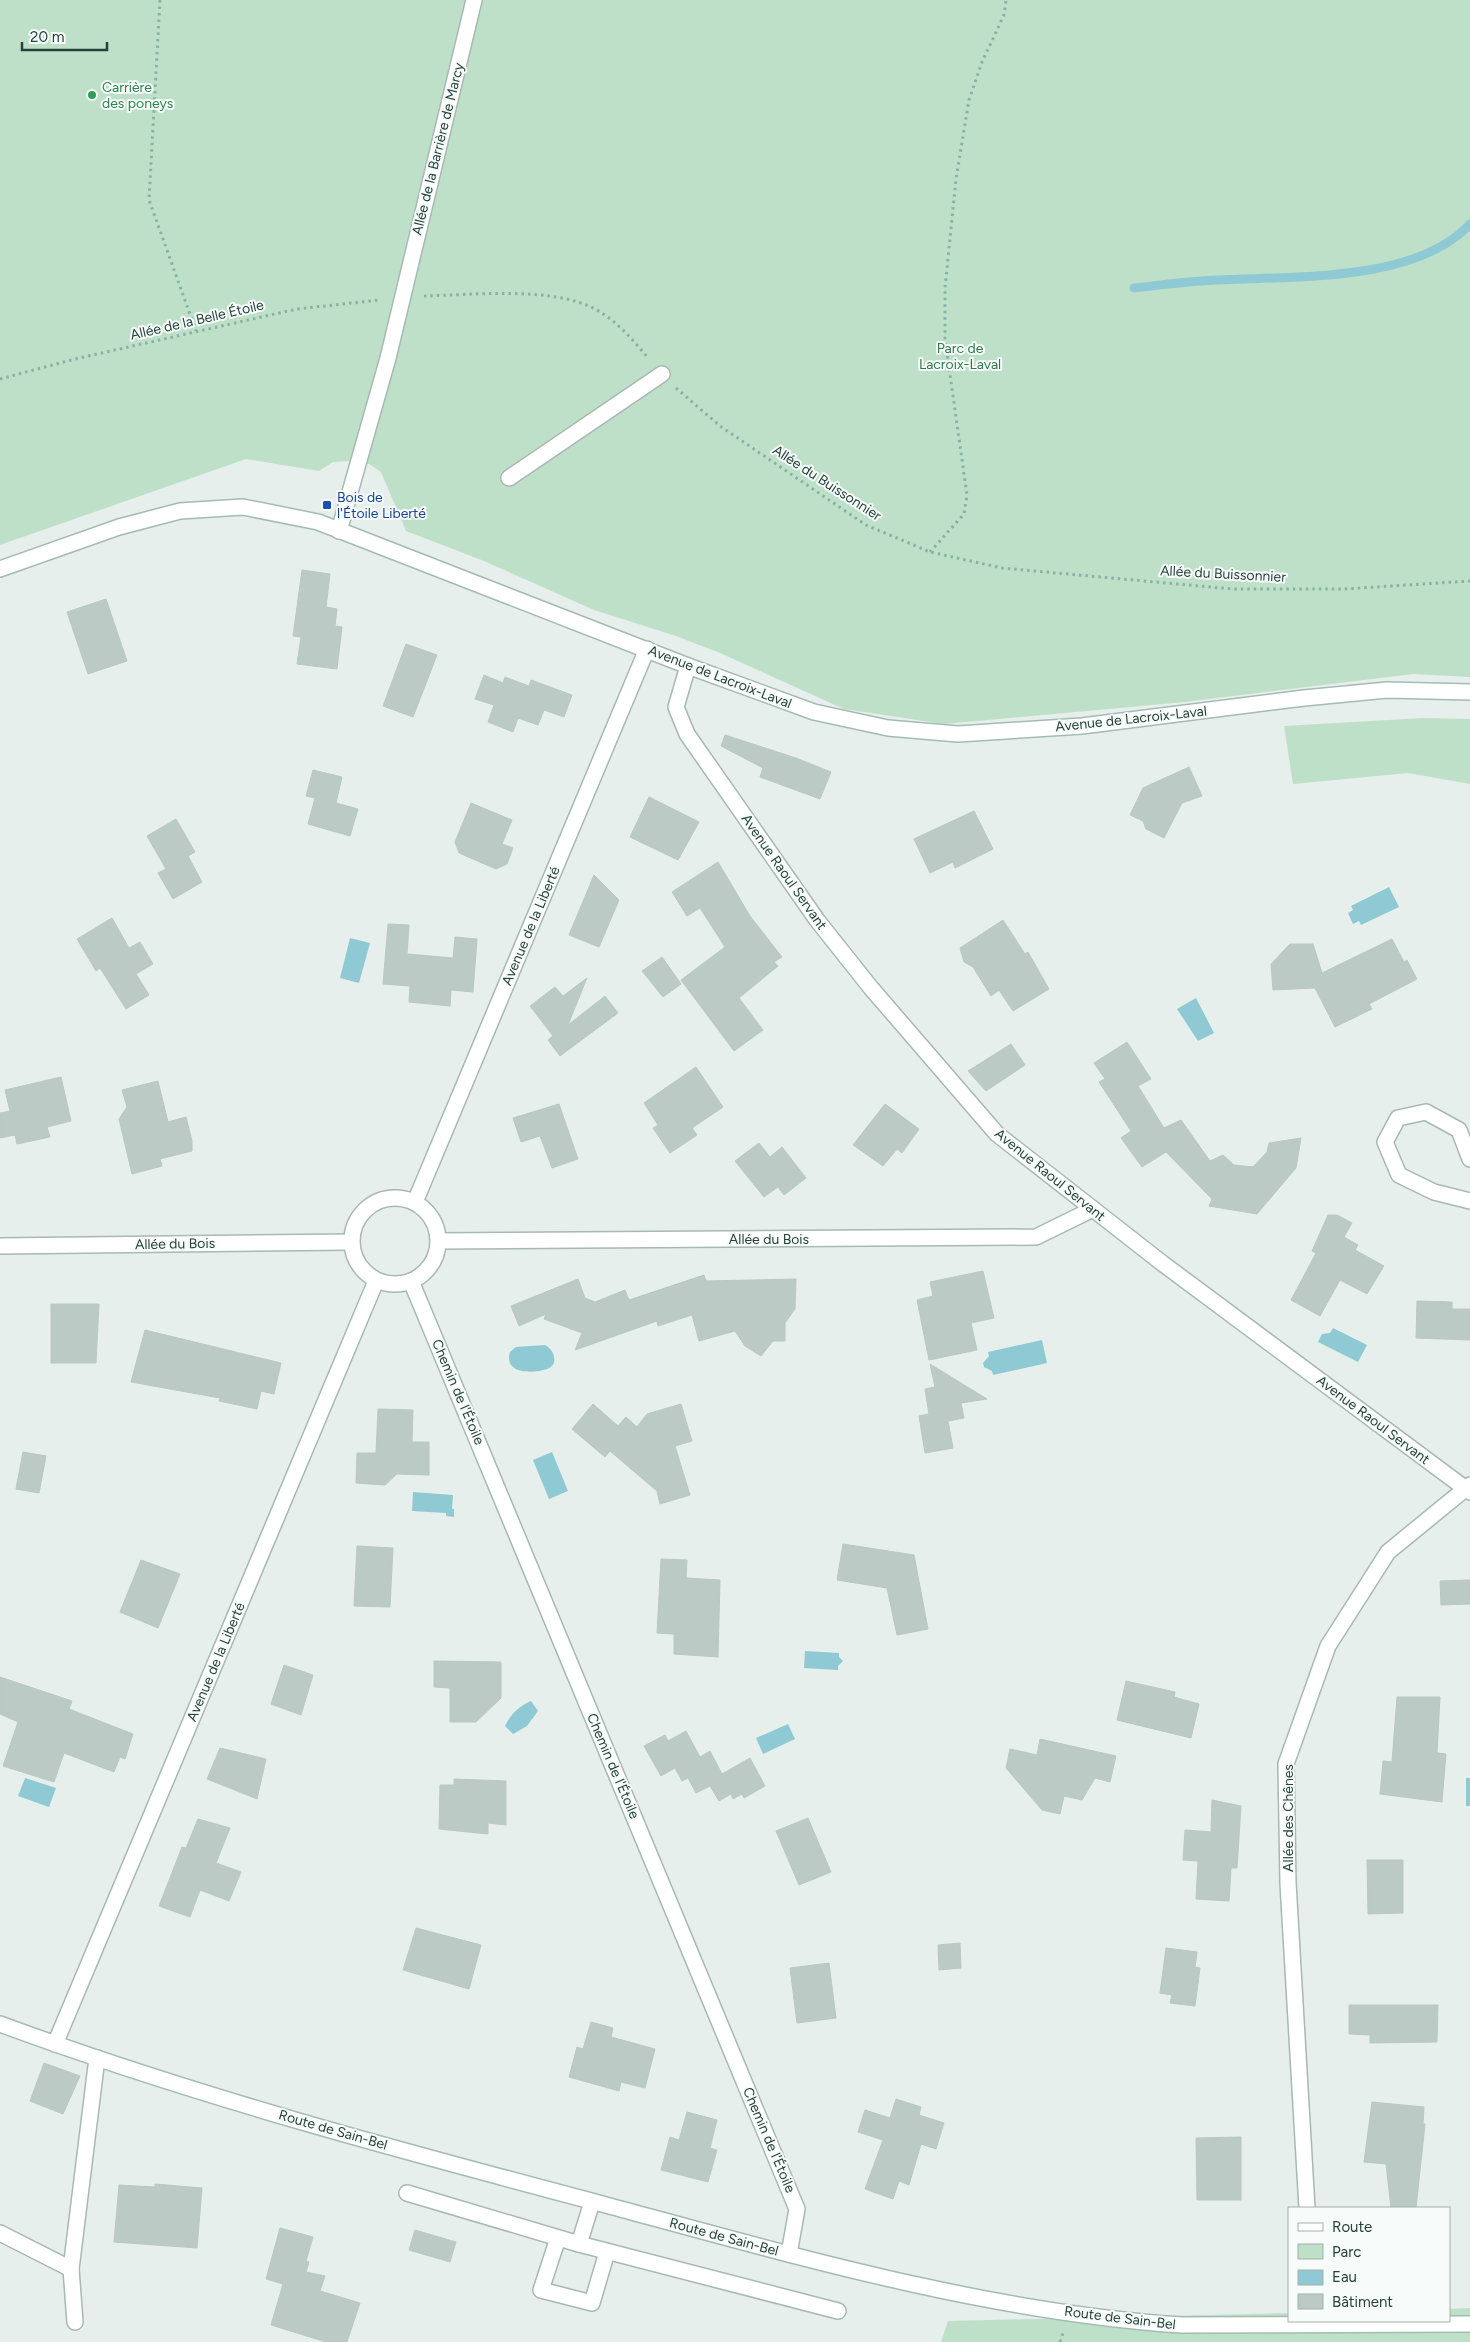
<svg xmlns="http://www.w3.org/2000/svg" width="1470" height="2342" font-family="Figtree,sans-serif">
<style>
.green{fill:#bfe0c8}
.water{fill:#8ec9d4}
.lines{fill:none;stroke-linecap:round;stroke-linejoin:round}
.stream{stroke:#8ec9d4;stroke-width:9}
.building{fill:#bbcac4;stroke:#b8c9c2}
.lane-casing{stroke:#a8b8b2;stroke-width:18}
.street-casing{stroke:#a8b8b2;stroke-width:18}
.secondary-casing{stroke:#a4bbb3;stroke-width:18}
.path{stroke:#86b3a5;stroke-width:3;stroke-dasharray:2.5 4;stroke-linecap:butt}
.lane{stroke:#fff;stroke-width:15}
.street{stroke:#fff;stroke-width:15}
.secondary{stroke:#fff;stroke-width:15}
.leisure-dot{fill:#2e9e5b;stroke:#f7fbf9;stroke-width:2}
.transit-dot{fill:#1a4fb4;stroke:#f7fbf9;stroke-width:2}
.labels{text-anchor:middle;dominant-baseline:central;stroke-width:4;stroke-linejoin:round;paint-order:stroke}
.leisure-label{font-size:14px;fill:#27864d;stroke:#f7fbf9;text-anchor:start}
.street-label{font-size:14px;fill:#24423a;stroke:#f7fbf9}
.park-label{font-size:14px;fill:#2d7a4b;stroke:#f7fbf9}
.transit-label{font-size:14px;fill:#164399;stroke:#f7fbf9;text-anchor:start}
</style>
<rect width="100%" height="100%" fill="#e6efeb"/>
<!-- green -->
<g class="green">
<path d="M 0,0 L 1470,0 L 1470,677 L 1413,674 L 1185,702 L 944,724 L 844,709 L 720,653 L 676,636 L 594,610 L 484,561 L 406,531 L 381,472 L 369,464 L 350,461 L 333,462 L 319,471 L 246,459 L 0,545 Z"/>
<path d="M 1423,718 L 1470,719 L 1470,784 L 1408,773 L 1293,784 L 1284,726 Z"/>
<path d="M 1470,2308 L 1470,2342 L 941,2342 L 948,2321 L 1289,2313 L 1289,2321 L 1449,2321 L 1449,2309 Z"/>
</g>
<!-- water -->
<g class="water">
<path d="M 1389,887 L 1399,907 L 1361,925 L 1359,921 L 1353,924 L 1348,913 L 1353,910 L 1351,906 Z"/>
<path d="M 350,938 L 370,943 L 359,983 L 340,978 Z"/>
<path d="M 1196,998 L 1214,1033 L 1198,1041 L 1177,1009 Z"/>
<path d="M 1333,1328 L 1367,1345 L 1358,1362 L 1318,1342 L 1322,1334 L 1330,1333 Z"/>
<path d="M 1042,1340 L 1047,1363 L 993,1375 L 992,1371 L 984,1367 L 983,1363 L 989,1356 L 988,1352 Z"/>
<path d="M 545,1345 C 555,1350 559,1365 547,1369 C 533,1374 503,1374 510,1352 L 516,1347 Z"/>
<path d="M 552,1452 L 568,1491 L 549,1499 L 533,1460 Z"/>
<path d="M 413,1492 L 453,1495 L 452,1509 L 454,1509 L 454,1517 L 446,1516 L 446,1513 L 412,1511 Z"/>
<path d="M 805,1651 L 839,1653 L 839,1657 L 843,1661 L 838,1666 L 838,1670 L 804,1668 Z"/>
<path d="M 531,1701 L 538,1711 L 527,1726 L 513,1734 L 505,1726 C 511,1714 519,1706 531,1701 Z"/>
<path d="M 788,1724 L 795,1739 L 763,1754 L 756,1738 Z"/>
<path d="M 25,1778 L 56,1788 L 49,1807 L 18,1796 Z"/>
<rect x="1466" y="1778" width="4" height="28"/>
</g>
<g class="lines">
<!-- stream -->
<path class="stream" d="M 1134,288 C 1161,285 1189,281 1217,280 C 1291,276 1416,283 1470,224"/>
</g>
<!-- building -->
<g class="building">
<path d="M 302,570 L 330,574 L 326,607 L 337,609 L 335,626 L 342,627 L 337,669 L 297,664 L 301,637 L 293,636 Z"/>
<path d="M 106,599 L 127,661 L 88,674 L 67,612 Z"/>
<path d="M 406,644 L 437,655 L 413,717 L 383,706 Z"/>
<path d="M 484,675 L 503,683 L 505,677 L 529,686 L 531,680 L 572,695 L 564,717 L 544,710 L 538,725 L 518,718 L 513,732 L 488,722 L 494,705 L 475,699 Z"/>
<path d="M 725,735 L 796,758 L 831,772 L 820,799 L 760,777 L 763,768 L 721,746 Z"/>
<path d="M 1189,767 L 1202,796 L 1182,803 L 1164,838 L 1146,829 L 1143,821 L 1130,815 L 1143,788 Z"/>
<path d="M 313,770 L 342,777 L 336,803 L 358,809 L 350,836 L 308,824 L 315,798 L 306,796 Z"/>
<path d="M 649,797 L 699,822 L 678,860 L 630,837 Z"/>
<path d="M 471,803 L 512,820 L 502,844 L 513,848 L 507,864 L 496,869 L 459,853 L 455,842 Z"/>
<path d="M 974,811 L 993,849 L 955,868 L 953,862 L 930,873 L 914,839 Z"/>
<path d="M 176,819 L 195,852 L 188,856 L 202,882 L 173,899 L 158,873 L 166,869 L 147,836 Z"/>
<path d="M 718,862 L 750,916 L 782,957 L 774,962 L 778,966 L 739,998 L 763,1030 L 734,1051 L 681,980 L 725,947 L 700,908 L 687,916 L 672,892 Z"/>
<path d="M 594,875 L 619,900 L 599,947 L 569,935 Z"/>
<path d="M 112,918 L 129,948 L 140,942 L 153,964 L 136,974 L 149,995 L 126,1009 L 100,968 L 96,971 L 77,939 Z"/>
<path d="M 1003,920 L 1025,954 L 1028,952 L 1049,989 L 1013,1011 L 999,990 L 991,996 L 973,967 L 964,962 L 960,948 Z"/>
<path d="M 388,924 L 409,925 L 407,954 L 453,958 L 455,937 L 477,939 L 473,992 L 451,990 L 450,1006 L 409,1002 L 410,986 L 383,984 Z"/>
<path d="M 1392,939 L 1404,962 L 1407,960 L 1417,979 L 1369,1004 L 1372,1009 L 1335,1027 L 1315,988 L 1273,990 L 1271,964 L 1290,944 L 1313,944 L 1322,973 Z"/>
<path d="M 662,957 L 681,984 L 663,997 L 642,971 Z"/>
<path d="M 587,978 L 568,1025 L 605,996 L 618,1013 L 560,1056 L 548,1040 L 553,1036 L 530,1006 L 555,987 L 563,996 Z"/>
<path d="M 1127,1042 L 1151,1079 L 1138,1086 L 1164,1128 L 1181,1120 L 1210,1161 L 1223,1155 L 1234,1165 L 1253,1167 L 1267,1152 L 1269,1143 L 1301,1138 L 1296,1168 L 1257,1214 L 1209,1206 L 1212,1199 L 1166,1152 L 1142,1167 L 1121,1138 L 1131,1131 L 1099,1082 L 1105,1079 L 1094,1063 Z"/>
<path d="M 1011,1044 L 1025,1065 L 986,1091 L 968,1071 Z"/>
<path d="M 696,1067 L 723,1107 L 692,1128 L 697,1135 L 670,1153 L 653,1128 L 658,1125 L 644,1103 Z"/>
<path d="M 61,1077 L 71,1121 L 47,1127 L 50,1137 L 17,1144 L 15,1135 L 0,1138 L 0,1113 L 10,1111 L 5,1090 Z"/>
<path d="M 158,1081 L 168,1122 L 186,1117 L 192,1141 L 192,1151 L 160,1159 L 162,1166 L 132,1174 L 119,1119 L 127,1107 L 122,1090 Z"/>
<path d="M 559,1104 L 578,1159 L 552,1168 L 540,1136 L 521,1142 L 513,1118 Z"/>
<path d="M 885,1104 L 919,1129 L 902,1153 L 897,1149 L 883,1166 L 853,1145 Z"/>
<path d="M 759,1143 L 770,1157 L 782,1147 L 806,1178 L 784,1195 L 778,1187 L 764,1197 L 735,1161 Z"/>
<path d="M 1328,1215 L 1337,1215 L 1352,1223 L 1344,1237 L 1358,1245 L 1355,1250 L 1384,1266 L 1367,1294 L 1340,1280 L 1320,1316 L 1291,1300 L 1316,1253 L 1312,1251 Z"/>
<path d="M 983,1271 L 994,1318 L 971,1323 L 977,1350 L 929,1360 L 917,1300 L 933,1296 L 930,1282 Z"/>
<path d="M 704,1275 L 706,1281 L 796,1279 L 795,1309 L 785,1323 L 785,1341 L 773,1341 L 761,1356 L 745,1346 L 735,1331 L 699,1341 L 692,1315 L 658,1326 L 657,1321 L 575,1350 L 582,1333 L 544,1319 L 546,1314 L 519,1326 L 511,1306 L 578,1279 L 585,1298 L 595,1302 L 625,1290 L 629,1300 Z"/>
<path d="M 1417,1301 L 1452,1302 L 1452,1309 L 1470,1309 L 1470,1340 L 1416,1338 Z"/>
<path d="M 51,1304 L 99,1304 L 96,1363 L 51,1363 Z"/>
<path d="M 145,1330 L 281,1363 L 274,1394 L 261,1391 L 257,1409 L 219,1401 L 220,1398 L 131,1382 Z"/>
<path d="M 930,1364 L 987,1399 L 961,1403 L 964,1418 L 948,1421 L 953,1448 L 925,1453 L 919,1416 L 929,1414 L 925,1389 L 935,1387 Z"/>
<path d="M 593,1404 L 618,1426 L 626,1417 L 637,1427 L 647,1414 L 681,1404 L 692,1441 L 675,1446 L 690,1495 L 660,1504 L 657,1491 L 610,1451 L 605,1457 L 572,1429 Z"/>
<path d="M 378,1409 L 413,1410 L 412,1442 L 429,1442 L 429,1475 L 397,1474 L 385,1485 L 356,1483 L 357,1453 L 376,1453 Z"/>
<path d="M 23,1452 L 46,1456 L 39,1493 L 16,1489 Z"/>
<path d="M 843,1544 L 914,1555 L 928,1629 L 897,1635 L 887,1588 L 837,1580 Z"/>
<path d="M 357,1546 L 393,1548 L 390,1607 L 354,1606 Z"/>
<path d="M 661,1559 L 687,1560 L 686,1578 L 720,1580 L 718,1657 L 674,1654 L 674,1634 L 657,1633 Z"/>
<path d="M 141,1560 L 180,1574 L 158,1628 L 120,1612 Z"/>
<path d="M 1470,1580 L 1470,1604 L 1441,1605 L 1440,1581 Z"/>
<path d="M 434,1661 L 501,1662 L 501,1698 L 476,1722 L 450,1722 L 450,1688 L 434,1687 Z"/>
<path d="M 284,1665 L 313,1675 L 301,1715 L 271,1704 Z"/>
<path d="M 0,1677 L 72,1701 L 69,1709 L 133,1734 L 125,1759 L 120,1757 L 114,1772 L 64,1753 L 54,1782 L 3,1766 L 18,1722 L 0,1714 Z"/>
<path d="M 1126,1681 L 1175,1692 L 1174,1697 L 1199,1704 L 1191,1738 L 1117,1720 Z"/>
<path d="M 1397,1697 L 1440,1697 L 1437,1753 L 1446,1754 L 1442,1802 L 1380,1794 L 1383,1761 L 1392,1762 Z"/>
<path d="M 686,1731 L 700,1757 L 710,1751 L 722,1774 L 750,1758 L 765,1786 L 744,1798 L 742,1794 L 733,1799 L 731,1794 L 719,1801 L 710,1786 L 696,1793 L 688,1778 L 682,1781 L 675,1768 L 661,1776 L 644,1746 L 665,1735 L 668,1741 Z"/>
<path d="M 1040,1739 L 1116,1756 L 1110,1782 L 1095,1778 L 1082,1800 L 1064,1796 L 1060,1814 L 1042,1810 L 1006,1768 L 1010,1749 L 1037,1755 Z"/>
<path d="M 220,1748 L 266,1759 L 257,1799 L 207,1779 Z"/>
<path d="M 454,1779 L 506,1781 L 506,1825 L 488,1823 L 488,1834 L 439,1829 L 440,1785 L 454,1785 Z"/>
<path d="M 1212,1800 L 1241,1806 L 1237,1868 L 1231,1868 L 1229,1901 L 1196,1899 L 1198,1861 L 1183,1860 L 1185,1830 L 1211,1832 Z"/>
<path d="M 808,1818 L 831,1872 L 799,1885 L 776,1831 Z"/>
<path d="M 198,1819 L 230,1828 L 216,1863 L 241,1872 L 229,1901 L 200,1890 L 190,1917 L 159,1906 L 182,1847 L 186,1848 Z"/>
<path d="M 1367,1860 L 1403,1860 L 1403,1913 L 1368,1914 Z"/>
<path d="M 416,1928 L 481,1945 L 469,1989 L 403,1970 Z"/>
<path d="M 960,1943 L 961,1968 L 939,1970 L 938,1945 Z"/>
<path d="M 1166,1948 L 1197,1952 L 1195,1967 L 1200,1968 L 1195,2006 L 1170,2003 L 1172,1995 L 1160,1993 Z"/>
<path d="M 829,1963 L 836,2018 L 797,2023 L 790,1968 Z"/>
<path d="M 1349,2005 L 1438,2005 L 1437,2042 L 1370,2043 L 1370,2035 L 1349,2034 Z"/>
<path d="M 591,2022 L 613,2028 L 611,2037 L 655,2049 L 645,2088 L 621,2082 L 619,2091 L 569,2077 L 577,2047 L 583,2049 Z"/>
<path d="M 44,2063 L 80,2076 L 63,2114 L 30,2101 Z"/>
<path d="M 896,2099 L 921,2107 L 919,2115 L 944,2123 L 936,2149 L 921,2144 L 909,2185 L 899,2181 L 893,2199 L 865,2189 L 883,2140 L 858,2132 L 865,2110 L 890,2118 Z"/>
<path d="M 1372,2102 L 1424,2107 L 1423,2124 L 1425,2124 L 1416,2208 L 1391,2208 L 1386,2164 L 1364,2162 Z"/>
<path d="M 687,2112 L 717,2120 L 710,2148 L 717,2150 L 708,2182 L 661,2170 L 670,2137 L 679,2140 Z"/>
<path d="M 1241,2137 L 1241,2200 L 1197,2200 L 1196,2138 Z"/>
<path d="M 155,2184 L 202,2188 L 197,2248 L 114,2242 L 119,2185 L 155,2187 Z"/>
<path d="M 280,2228 L 313,2237 L 306,2261 L 309,2262 L 306,2272 L 325,2276 L 320,2291 L 360,2303 L 347,2342 L 326,2342 L 271,2325 L 283,2284 L 266,2279 Z"/>
<path d="M 415,2230 L 456,2242 L 450,2262 L 409,2250 Z"/>
</g>
<g class="lines">
<!-- lane casing -->
<g class="lane-casing">
<g id="lane">
<path d="M 509,478 L 662,374"/>
<path d="M 339,531 L 388,358 L 474,0"/>
<path d="M 407,2193 L 579,2244 L 838,2311"/>
<path d="M 0,2233 L 71,2269"/>
<path d="M 558,2238 L 541,2290 L 592,2303 L 607,2252"/>
<path d="M 579,2244 L 592,2202"/>
<path d="M 75,2322 L 71,2269 L 97,2058"/>
</g>
</g>
<!-- street casing -->
<g class="street-casing">
<g id="street">
<path d="M 688,666 L 676,707 L 687,734 L 817,920 L 871,988 L 997,1134 L 1162,1263 L 1470,1492"/>
<path d="M 1470,1159 L 1459,1130 L 1426,1112 L 1398,1118 L 1385,1142 L 1399,1175 L 1434,1192 L 1470,1201"/>
<circle cx="395" cy="1241" r="43"/>
<path d="M 415,1202 L 647,649"/>
<path d="M 439,1241 L 1036,1237 L 1093,1209"/>
<path d="M 0,1246 L 351,1242"/>
<path d="M 411,1281 L 797,2209 L 789,2254"/>
<path d="M 55,2044 L 376,1281"/>
<path d="M 1307,2208 L 1288,1883 L 1286,1764 L 1328,1646 L 1388,1552 L 1470,1485"/>
</g>
</g>
<!-- secondary casing -->
<g class="secondary-casing">
<g id="secondary">
<path d="M 0,569 L 119,527 L 180,511 L 243,507 L 318,522 L 688,666 L 814,712 L 888,728 L 958,734 L 1082,726 L 1304,698 L 1387,690 L 1470,692"/>
<path d="M 0,2024 C 198,2097 402,2151 606,2205 C 795,2256 986,2312 1182,2325 L 1470,2324"/>
</g>
</g>
<!-- path -->
<g class="path">
<path d="M 160,0 L 149,200 L 196,331"/>
<path d="M 424,296 C 472,295 552,286 595,309 C 616,320 633,340 648,358"/>
<path d="M 0,379 L 75,359 L 297,309 L 380,300"/>
<path d="M 676,388 L 720,426 L 866,525 L 930,552 L 1002,568 L 1232,589 L 1344,589 L 1470,581"/>
<path d="M 930,552 L 964,514 L 967,495 L 945,339 L 945,288 L 956,179 L 969,100 L 982,62 L 1004,15 L 1006,0"/>
<path d="M 1060,2342 L 1063,2333"/>
</g>
<!-- lane -->
<use href="#lane" class="lane"/>
<!-- street -->
<use href="#street" class="street"/>
<!-- secondary -->
<use href="#secondary" class="secondary"/>
</g>
<!-- markers -->
<circle class="leisure-dot" cx="92" cy="95" r="5"/>
<rect class="transit-dot" x="322" y="500" width="10" height="10" rx="2.5"/>
<g class="labels">
<!-- leisure labels -->
<g class="leisure-label">
<text x="102" y="87">Carrière<tspan x="102" dy="16">des poneys</tspan></text>
</g>
<!-- street labels -->
<g class="street-label">
<text transform="translate(438 149) rotate(-76)">Allée de la Barrière de Marcy</text>
<text transform="translate(197 320) rotate(-13)">Allée de la Belle Étoile</text>
<text transform="translate(827 483) rotate(33)">Allée du Buissonnier</text>
<text transform="translate(1223 574) rotate(3)">Allée du Buissonnier</text>
<text transform="translate(720 677) rotate(21)">Avenue de Lacroix-Laval</text>
<text transform="translate(1131 719) rotate(-6)">Avenue de Lacroix-Laval</text>
<text transform="translate(784 872) rotate(55)">Avenue Raoul Servant</text>
<text transform="translate(531 926) rotate(-67)">Avenue de la Liberté</text>
<text transform="translate(1050 1175) rotate(39)">Avenue Raoul Servant</text>
<text x="769" y="1239">Allée du Bois</text>
<text transform="translate(175 1244) rotate(-1)">Allée du Bois</text>
<text transform="translate(458 1392) rotate(67)">Chemin de l'Étoile</text>
<text transform="translate(1373 1420) rotate(37)">Avenue Raoul Servant</text>
<text transform="translate(216 1662) rotate(-67)">Avenue de la Liberté</text>
<text transform="translate(613 1766) rotate(67)">Chemin de l'Étoile</text>
<text transform="translate(1288 1818) rotate(-90)">Allée des Chênes</text>
<text transform="translate(333 2130) rotate(16)">Route de Sain-Bel</text>
<text transform="translate(769 2140) rotate(67)">Chemin de l'Étoile</text>
<text transform="translate(724 2237) rotate(15)">Route de Sain-Bel</text>
<text transform="translate(1120 2318) rotate(7)">Route de Sain-Bel</text>
</g>
<!-- park labels -->
<g class="park-label">
<text x="960" y="348">Parc de<tspan x="960" dy="16">Lacroix-Laval</tspan></text>
</g>
<!-- transit labels -->
<g class="transit-label">
<text x="337" y="497">Bois de<tspan x="337" dy="16">l'Étoile Liberté</tspan></text>
</g>
</g>
<!-- legend -->
<rect x="1288" y="2207" width="162" height="115" fill="#f7fbf9" stroke="#a3b1ad"/>
<rect x="1298" y="2223" width="25" height="8" fill="#ffffff" stroke="#a3b1ad"/>
<text x="1332" y="2232" font-size="15" fill="#24423a">Route</text>
<rect x="1298" y="2244" width="25" height="15" fill="#bfe0c8" stroke="#a3b1ad"/>
<text x="1332" y="2257" font-size="15" fill="#24423a">Parc</text>
<rect x="1298" y="2270" width="25" height="15" fill="#8ec9d4" stroke="#a3b1ad"/>
<text x="1332" y="2282" font-size="15" fill="#24423a">Eau</text>
<rect x="1298" y="2294" width="25" height="15" fill="#bbcac4" stroke="#a3b1ad"/>
<text x="1332" y="2307" font-size="15" fill="#24423a">Bâtiment</text>
<!-- scale -->
<path d="M22 42v8h85v-8" fill="none" stroke="#24423a" stroke-width="2.5"/>
<text x="30" y="42" font-size="15" fill="#24423a" stroke="#f7fbf9" stroke-width="4" paint-order="stroke">20 m</text>
</svg>
